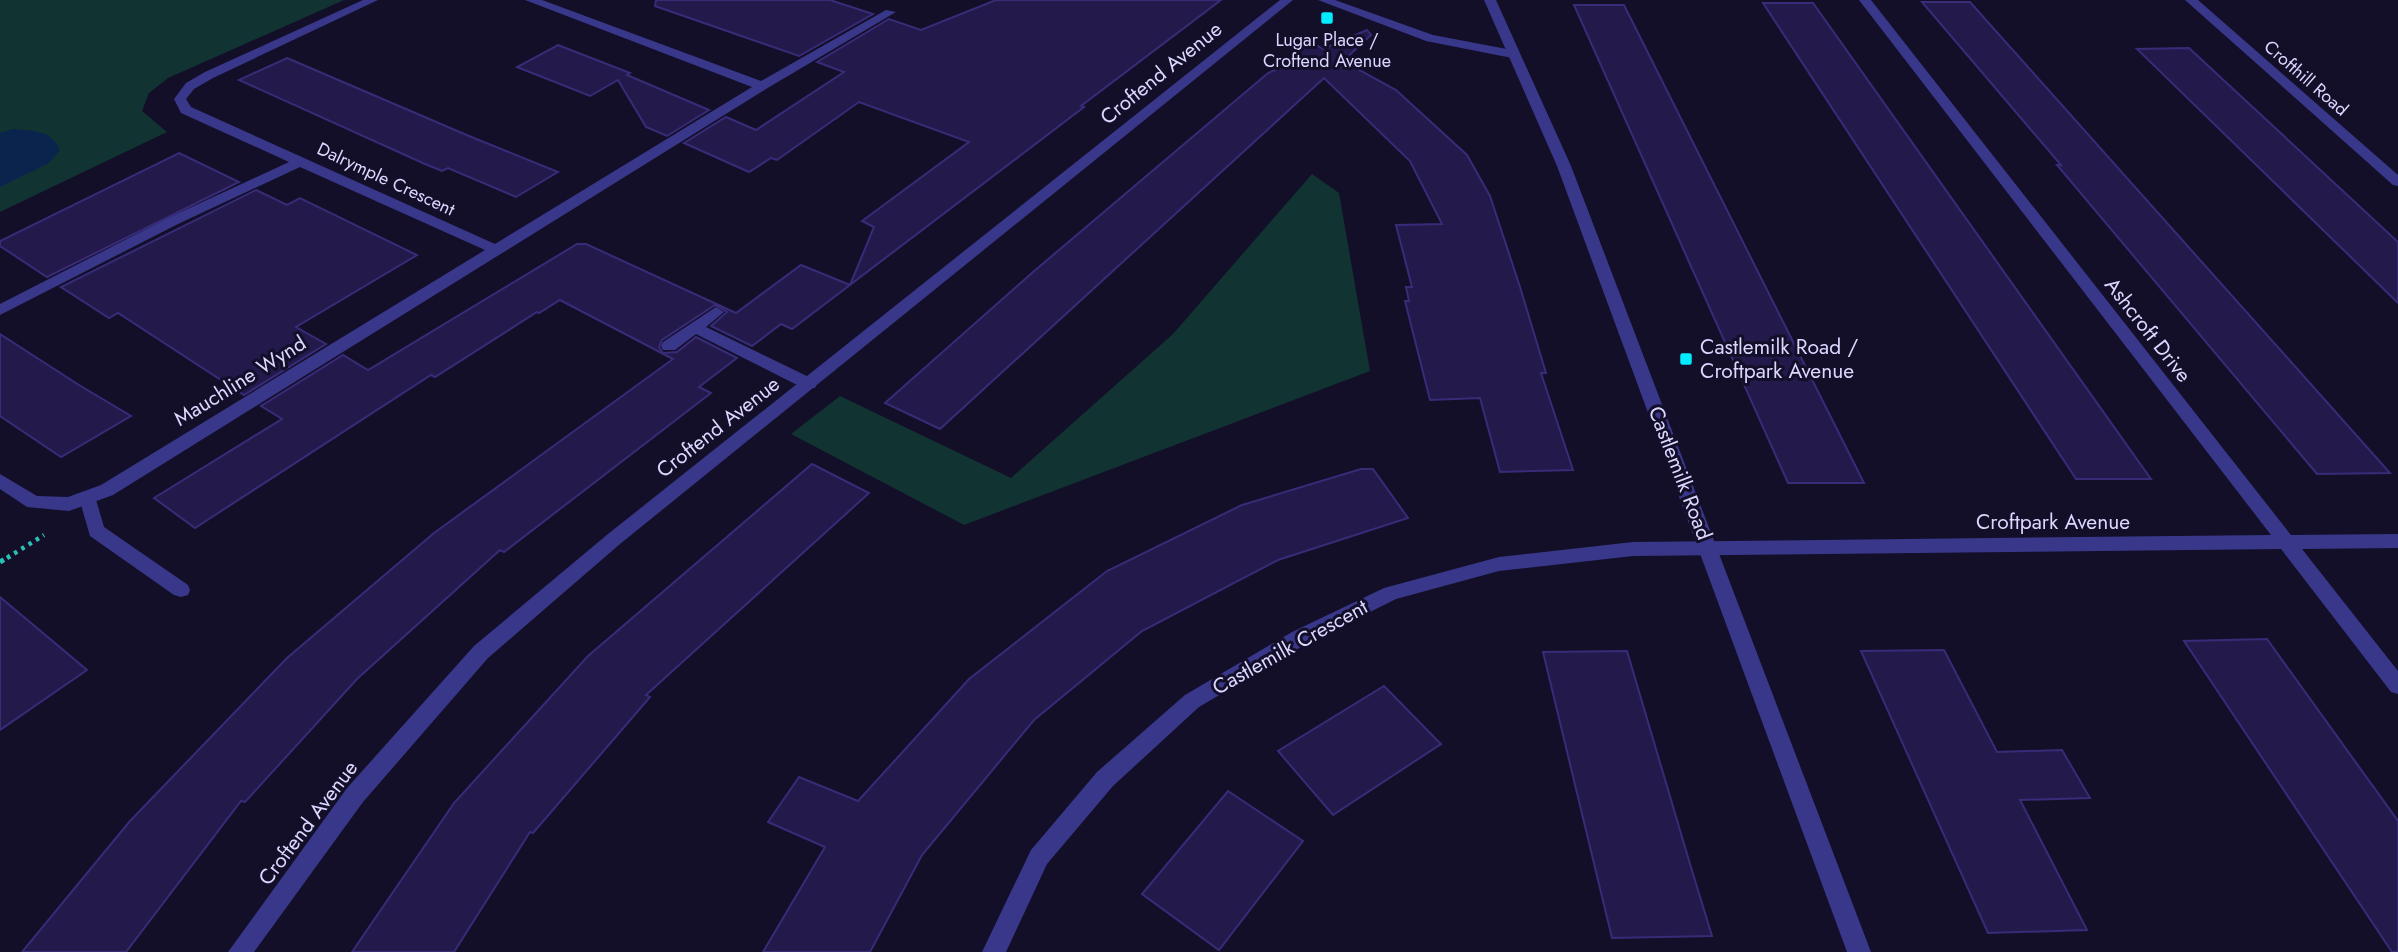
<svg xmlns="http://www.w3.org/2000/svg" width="2398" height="952" font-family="Jost,sans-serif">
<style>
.green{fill:#113332}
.water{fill:#0a244d}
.building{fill:#231a4b;stroke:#382b78;stroke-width:2}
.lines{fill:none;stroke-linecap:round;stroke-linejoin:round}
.path-far1{stroke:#29c1b4;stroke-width:4.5;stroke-dasharray:3.5 5;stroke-linecap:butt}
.path{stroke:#29c1b4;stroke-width:5;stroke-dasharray:4.5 6;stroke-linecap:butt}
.service{fill:#39378a;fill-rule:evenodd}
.minor{fill:#39378a;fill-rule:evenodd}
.tertiary{fill:#39378a;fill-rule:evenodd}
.poi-dot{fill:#03ebff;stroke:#130f29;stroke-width:2.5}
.labels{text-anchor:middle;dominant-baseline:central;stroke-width:6;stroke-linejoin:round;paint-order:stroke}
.far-poi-label{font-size:18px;fill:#dbd7ff;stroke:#130f29}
.far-street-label{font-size:18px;fill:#dbd7ff;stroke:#130f29}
.street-label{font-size:21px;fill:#dbd7ff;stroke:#130f29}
.poi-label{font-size:21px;fill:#dbd7ff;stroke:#130f29;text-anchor:start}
</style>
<rect width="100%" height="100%" fill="#130f29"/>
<!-- green -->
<g class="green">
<path d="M 0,0 L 344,0 L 168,78 L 149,93 L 142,111 L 167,132 L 0,212 Z"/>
<path d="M 1312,174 L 1339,193 L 1370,371 L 964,525 L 791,434 L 840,396 L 1011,478 L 1173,334 Z"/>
</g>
<!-- water -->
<path class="water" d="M 13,129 C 33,131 52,130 60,150 L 49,163 L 0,187 L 0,133 Z"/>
<!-- building -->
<g class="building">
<path d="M 656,0 L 830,0 L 873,14 L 799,56 L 655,6 Z"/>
<path d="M 996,0 L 1221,0 L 1081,106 L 1084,107 L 792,329 L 781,324 L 752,346 L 711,326 L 727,312 L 715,305 L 662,340 L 659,347 L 663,353 L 677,352 L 696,337 L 737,358 L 699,387 L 711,393 L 504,552 L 500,550 L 357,679 L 245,802 L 241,801 L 126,952 L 22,952 L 130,821 L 287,658 L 434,533 L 673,359 L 560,300 L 539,313 L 537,312 L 435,377 L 431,375 L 195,528 L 154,498 L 282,419 L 261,406 L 343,355 L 368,370 L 577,244 L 586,244 L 736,313 L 801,265 L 850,285 L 874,227 L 862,221 L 969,142 L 859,102 L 777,160 L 771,158 L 749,172 L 684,143 L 726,117 L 756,130 L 844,72 L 817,62 L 889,19 L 921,30 Z"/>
<path d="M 1922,2 L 1970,2 L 2390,473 L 2317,474 L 2057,165 L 2061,165 Z"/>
<path d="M 1763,3 L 1813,3 L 2151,479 L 2076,479 Z"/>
<path d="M 1574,5 L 1624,5 L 1864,483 L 1788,483 Z"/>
<path d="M 1367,30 L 1371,35 L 1343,61 L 1396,90 L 1467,155 L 1490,196 L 1520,287 L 1546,373 L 1541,373 L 1573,470 L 1500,472 L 1480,398 L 1430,400 L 1405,301 L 1409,301 L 1406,287 L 1412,287 L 1396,225 L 1442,224 L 1410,161 L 1324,78 L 940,429 L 885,403 L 1033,272 L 1268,73 L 1303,58 L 1291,47 L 1299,36 L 1323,49 Z"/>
<path d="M 558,45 L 630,73 L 627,75 L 709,110 L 667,136 L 646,127 L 618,80 L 590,96 L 517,67 Z"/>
<path d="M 2189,48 L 2398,242 L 2398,303 L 2137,49 Z"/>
<path d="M 287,58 L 469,136 L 558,172 L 516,197 L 448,168 L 442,171 L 425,164 L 239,80 Z"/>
<path d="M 179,153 L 239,182 L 47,277 L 0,246 L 0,241 Z"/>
<path d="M 256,190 L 287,205 L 300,198 L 417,255 L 296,327 L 326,344 L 244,395 L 118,313 L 109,318 L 61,287 Z"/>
<path d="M 0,334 L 79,385 L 131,416 L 61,457 L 0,416 Z"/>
<path d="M 812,464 L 869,493 L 646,695 L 650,697 L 533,833 L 530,832 L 454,952 L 352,952 L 454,803 L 588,656 Z"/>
<path d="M 1361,469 L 1373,469 L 1408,518 L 1278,560 L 1142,631 L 1034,720 L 922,855 L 870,952 L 763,952 L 825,847 L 768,822 L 799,777 L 858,801 L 969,679 L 1107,571 L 1242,505 Z"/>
<path d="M 0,597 L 87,670 L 0,730 Z"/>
<path d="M 2267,639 L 2398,821 L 2398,952 L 2392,952 L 2184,641 Z"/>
<path d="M 1944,650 L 1997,752 L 2062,750 L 2090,798 L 2020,800 L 2087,930 L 1988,933 L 1861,651 Z"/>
<path d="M 1627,651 L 1690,864 L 1712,936 L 1612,938 L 1543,652 Z"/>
<path d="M 1384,686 L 1441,744 L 1333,815 L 1278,751 Z"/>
<path d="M 1228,791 L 1303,841 L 1219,950 L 1142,894 Z"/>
</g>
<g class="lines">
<!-- path-far1 -->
<path class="path-far1" d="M 7,558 L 44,535"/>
<!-- path -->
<path class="path" d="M 0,562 L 10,556"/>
<!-- service -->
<g class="service">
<path d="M 716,307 L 724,312 L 706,327 L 815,380 L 817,384 L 815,388 L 803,388 L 696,334 L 675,350 L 663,350 L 661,346 L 663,342 Z"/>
<path d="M 88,492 L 94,493 L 104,527 L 188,585 L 190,590 L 188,595 L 181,597 L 174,595 L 90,536 L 79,498 L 82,493 Z"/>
</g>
<!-- minor -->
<g class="minor">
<path d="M 363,0 L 378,0 L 213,78 L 194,89 L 186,99 L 191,107 L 495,244 L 752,87 L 525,0 L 542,0 L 761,81 L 886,10 L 896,12 L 766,89 L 113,495 L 69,511 L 27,507 L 0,489 L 0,474 L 37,496 L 68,497 L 101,485 L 485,250 L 300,167 L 178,224 L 0,315 L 0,304 L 168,218 L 289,162 L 181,113 L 174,99 L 186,83 L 205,72 Z"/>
<path d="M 1280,0 L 1293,0 L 620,544 L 488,658 L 363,802 L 254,952 L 228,952 L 347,788 L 474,646 L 608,534 Z"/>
<path d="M 1318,0 L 1335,0 L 1433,35 L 1512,50 L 1518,54 L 1512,58 L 1426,41 Z"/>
<path d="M 1859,0 L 1871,0 L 2291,535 L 2398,534 L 2398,548 L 2302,549 L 2398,671 L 2398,694 L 2391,692 L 2281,549 L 1633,556 L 1499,571 L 1396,599 L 1306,644 L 1199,707 L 1113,786 L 1047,864 L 1006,952 L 982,952 L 1031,850 L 1097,772 L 1185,695 L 1292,632 L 1384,588 L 1499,557 L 1633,542 L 2271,535 Z"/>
<path d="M 2185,0 L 2198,0 L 2398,175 L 2398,186 L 2393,185 Z"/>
</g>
<!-- tertiary -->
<path class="tertiary" d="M 1484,0 L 1496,0 L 1571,166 L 1871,952 L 1847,952 L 1557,166 Z"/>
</g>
<!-- markers -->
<g class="poi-dot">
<rect x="1320" y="11" width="14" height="14" rx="3.5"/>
<rect x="1679" y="352" width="14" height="14" rx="3.5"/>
</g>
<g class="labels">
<!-- far-poi labels -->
<g class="far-poi-label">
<text x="1327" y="40">Lugar Place /<tspan x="1327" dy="21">Croftend Avenue</tspan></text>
</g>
<!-- far-street labels -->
<g class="far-street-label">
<text transform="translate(2306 78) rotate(41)">Crofthill Road</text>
<text transform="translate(386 179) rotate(25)">Dalrymple Crescent</text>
</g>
<!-- street labels -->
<g class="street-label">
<text transform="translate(1161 73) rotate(-39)">Croftend Avenue</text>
<text transform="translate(2148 330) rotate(52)">Ashcroft Drive</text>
<text transform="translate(240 381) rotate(-32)">Mauchline Wynd</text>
<text transform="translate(718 427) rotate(-38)">Croftend Avenue</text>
<text transform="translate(1680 473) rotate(69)">Castlemilk Road</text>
<text x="2053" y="522">Croftpark Avenue</text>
<text transform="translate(1290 647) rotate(-29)">Castlemilk Crescent</text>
<text transform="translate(308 823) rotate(-53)">Croftend Avenue</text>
</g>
<!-- poi labels -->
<g class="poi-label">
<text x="1700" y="347">Castlemilk Road /<tspan x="1700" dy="24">Croftpark Avenue</tspan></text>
</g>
</g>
</svg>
